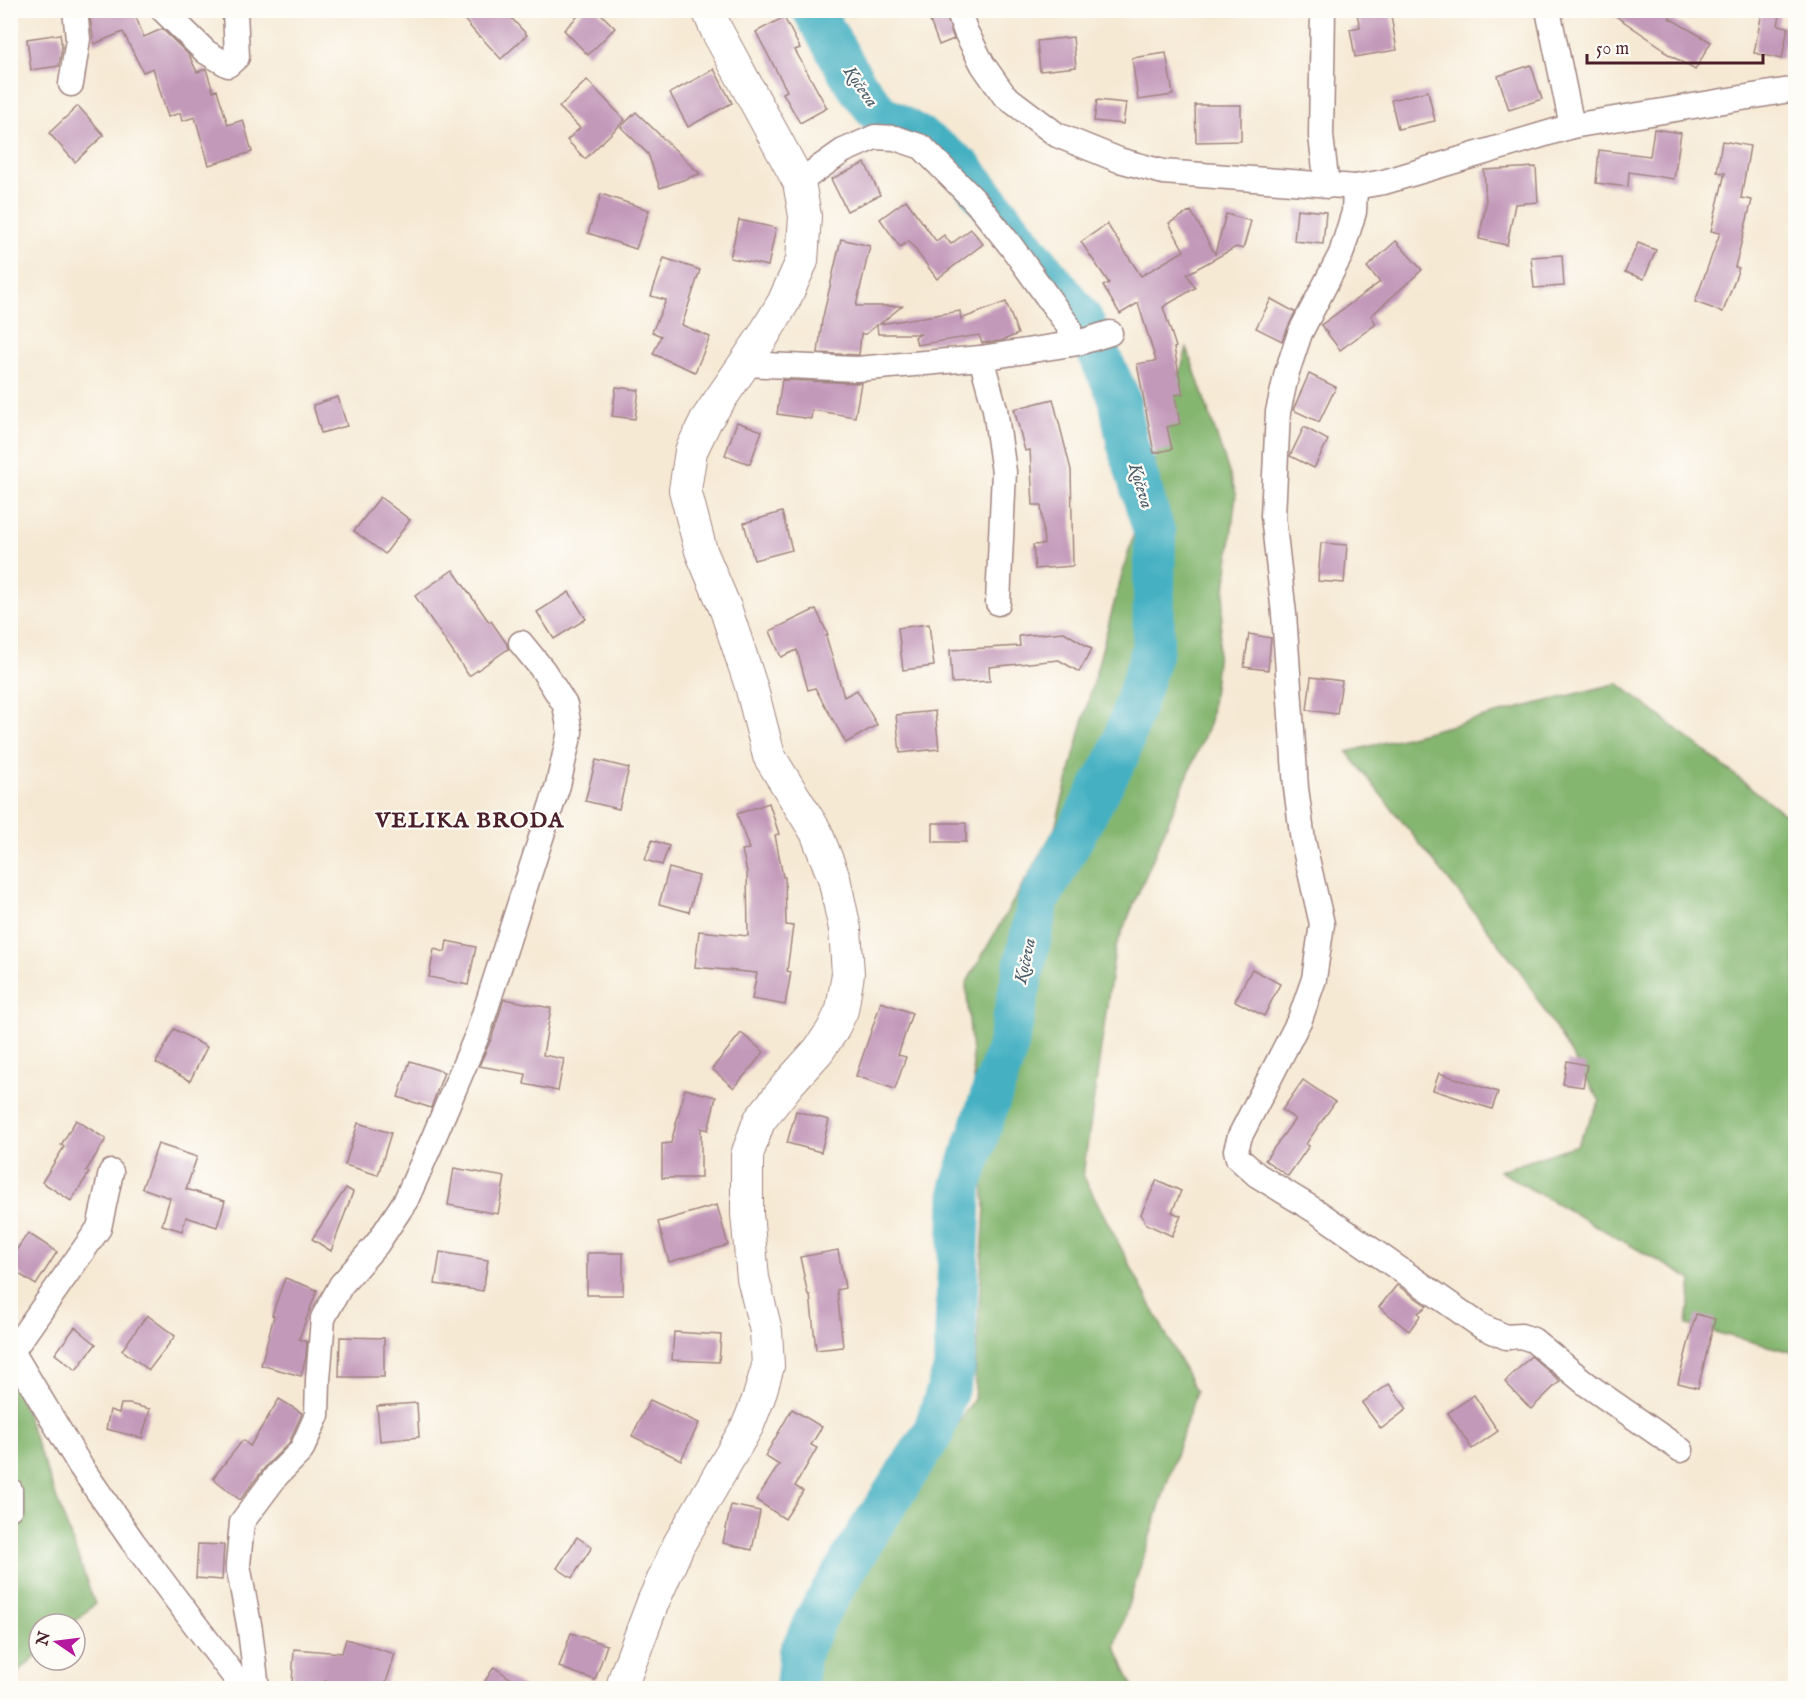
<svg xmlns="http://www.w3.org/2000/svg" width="1806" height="1699" font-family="'IM FELL English',serif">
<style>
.forest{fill:#84b670;stroke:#676a4e;stroke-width:1.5}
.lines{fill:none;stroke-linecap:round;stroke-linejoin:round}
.river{stroke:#44b0c2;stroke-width:42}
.building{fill:#c399ba}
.minor-casing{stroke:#a08480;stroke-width:27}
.major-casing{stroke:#a08480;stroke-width:34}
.minor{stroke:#fff;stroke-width:24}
.major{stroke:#fff;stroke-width:32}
.labels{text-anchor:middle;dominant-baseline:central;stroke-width:4.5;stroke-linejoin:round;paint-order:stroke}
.water-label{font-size:18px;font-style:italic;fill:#485967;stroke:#fdfcf7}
.district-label{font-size:22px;font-weight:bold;letter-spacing:1.5px;fill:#4a1f2b;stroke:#fdfcf7}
</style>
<rect width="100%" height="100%" fill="#fdfcf7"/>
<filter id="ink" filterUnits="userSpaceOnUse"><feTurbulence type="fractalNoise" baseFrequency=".0167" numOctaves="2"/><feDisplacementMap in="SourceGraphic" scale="12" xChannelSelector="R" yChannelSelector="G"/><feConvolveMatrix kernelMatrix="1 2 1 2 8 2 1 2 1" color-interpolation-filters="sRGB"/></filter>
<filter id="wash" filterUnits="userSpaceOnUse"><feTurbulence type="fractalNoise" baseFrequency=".008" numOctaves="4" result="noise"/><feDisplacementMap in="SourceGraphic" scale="24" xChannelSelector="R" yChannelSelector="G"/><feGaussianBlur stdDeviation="1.35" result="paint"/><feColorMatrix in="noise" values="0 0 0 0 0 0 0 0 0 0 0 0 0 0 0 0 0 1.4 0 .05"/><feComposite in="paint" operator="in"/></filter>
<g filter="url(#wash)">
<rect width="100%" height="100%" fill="#f6e9d4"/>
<!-- forest -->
<g class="forest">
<path d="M 1187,348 L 1236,493 L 1210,722 L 1115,949 L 1083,1175 L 1196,1392 L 1115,1646 L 1134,1688 L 800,1688 L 799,1679 L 865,1562 L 974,1399 L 985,1206 L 966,984 L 1055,828 L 1117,592 Z"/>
<path d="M 1618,683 L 1787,816 L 1795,807 L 1795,1353 L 1687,1325 L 1692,1280 L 1499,1171 L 1577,1145 L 1600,1101 L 1519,969 L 1347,752 Z"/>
<path d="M 10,1382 L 18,1392 L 95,1604 L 72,1624 L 39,1624 L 39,1653 L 11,1679 Z"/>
</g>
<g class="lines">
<!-- river -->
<path class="river" d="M 796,1688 L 799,1655 L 817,1616 L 866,1535 L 933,1433 L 954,1369 L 961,1186 L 1007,1048 L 1038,901 L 1118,756 L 1153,648 L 1155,535 L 1127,442 L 1119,397 L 1082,319 L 962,168 L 926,141 L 879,114 L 855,83 L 813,10"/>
</g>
<g id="blocks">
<!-- building -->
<g class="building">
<path d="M 89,10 L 133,10 L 144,37 L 162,29 L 189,55 L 197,72 L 206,69 L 213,91 L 217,90 L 228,125 L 243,120 L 252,152 L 209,165 L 195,117 L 182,121 L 180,113 L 168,117 L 153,68 L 143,72 L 123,32 L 94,44 Z"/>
<path d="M 456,10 L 504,10 L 527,35 L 501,59 L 480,36 L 479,37 Z"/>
<path d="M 584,10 L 597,10 L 615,28 L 588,55 L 564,30 Z"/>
<path d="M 926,10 L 944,10 L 954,39 L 939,45 Z"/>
<path d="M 1356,10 L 1390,10 L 1397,50 L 1355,57 L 1350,29 L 1360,27 Z"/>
<path d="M 1607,10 L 1674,10 L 1669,18 L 1711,42 L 1695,70 L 1663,51 L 1664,49 Z"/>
<path d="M 1762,12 L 1780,15 L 1778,25 L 1788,27 L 1782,59 L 1754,53 Z"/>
<path d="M 784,17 L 800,48 L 795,50 L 827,108 L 800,123 L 783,93 L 787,91 L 756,32 Z"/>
<path d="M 60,34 L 62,47 L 59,66 L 31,70 L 27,39 Z"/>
<path d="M 1073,37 L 1076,67 L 1040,71 L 1037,41 Z"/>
<path d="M 1166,53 L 1173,95 L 1138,100 L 1132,58 Z"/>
<path d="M 1531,65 L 1542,99 L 1509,110 L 1498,76 Z"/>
<path d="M 714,69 L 732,103 L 688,127 L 670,93 Z"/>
<path d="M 587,80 L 625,120 L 585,159 L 567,140 L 580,128 L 559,107 Z"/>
<path d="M 1428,91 L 1435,121 L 1398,129 L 1391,100 Z"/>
<path d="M 1097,100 L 1126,103 L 1123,124 L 1094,121 Z"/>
<path d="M 1195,105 L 1241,105 L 1241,141 L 1196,142 Z"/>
<path d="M 78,106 L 104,135 L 75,162 L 49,133 Z"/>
<path d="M 636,112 L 700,174 L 660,188 L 648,154 L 621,127 Z"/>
<path d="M 1654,129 L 1681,133 L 1674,179 L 1629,172 L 1628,187 L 1596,183 L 1599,150 L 1650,156 Z"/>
<path d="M 1722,141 L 1750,146 L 1741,198 L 1752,200 L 1735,267 L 1739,268 L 1723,312 L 1695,302 L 1720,233 L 1711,231 L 1725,173 L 1717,172 Z"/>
<path d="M 865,163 L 880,195 L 847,211 L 831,179 Z"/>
<path d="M 1536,167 L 1538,202 L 1515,204 L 1507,245 L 1479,239 L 1486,204 L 1484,170 Z"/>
<path d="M 601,194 L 649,210 L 636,249 L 588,233 Z"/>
<path d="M 906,200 L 936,241 L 944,235 L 951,244 L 971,229 L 983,244 L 937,279 L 909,241 L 900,247 L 880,219 Z"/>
<path d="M 1297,209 L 1326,212 L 1323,244 L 1294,241 Z"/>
<path d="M 1191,211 L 1215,254 L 1226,214 L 1251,221 L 1243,249 L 1236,247 L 1187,274 L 1195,288 L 1163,307 L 1176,347 L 1174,348 L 1183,394 L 1175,395 L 1180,424 L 1167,427 L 1172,449 L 1154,453 L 1137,364 L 1156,361 L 1138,303 L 1120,314 L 1103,286 L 1109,283 L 1081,242 L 1107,224 L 1141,276 L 1184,251 L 1169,223 Z"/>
<path d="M 739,220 L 776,228 L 768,266 L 730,258 Z"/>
<path d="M 841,239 L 870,246 L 856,306 L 902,306 L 880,324 L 960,311 L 961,319 L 1006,302 L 1018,334 L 1001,341 L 982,343 L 979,335 L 917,345 L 915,337 L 921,334 L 878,334 L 877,325 L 866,334 L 861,334 L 859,355 L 818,353 L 822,321 Z"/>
<path d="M 1396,241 L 1422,270 L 1371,316 L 1376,324 L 1340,350 L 1321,325 L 1380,282 L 1367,267 Z"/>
<path d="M 1638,243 L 1656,250 L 1644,279 L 1625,272 Z"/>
<path d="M 1562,255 L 1564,286 L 1534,288 L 1531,257 Z"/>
<path d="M 664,258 L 700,270 L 682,325 L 710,337 L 695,372 L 653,354 L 661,336 L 652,332 L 666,300 L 651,296 Z"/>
<path d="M 1271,299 L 1295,312 L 1282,341 L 1256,328 Z"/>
<path d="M 1309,374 L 1336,387 L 1319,422 L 1293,410 Z"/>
<path d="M 782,380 L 861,383 L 855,417 L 812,410 L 811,419 L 777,414 Z"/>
<path d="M 616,387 L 639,390 L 635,419 L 612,416 Z"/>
<path d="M 338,397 L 347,426 L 321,433 L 313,405 Z"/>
<path d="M 1053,399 L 1071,470 L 1073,566 L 1035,569 L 1033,545 L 1044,544 L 1041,505 L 1033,505 L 1030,450 L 1025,451 L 1014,409 Z"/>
<path d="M 737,422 L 762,431 L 750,464 L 725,455 Z"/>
<path d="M 1304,427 L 1328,440 L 1314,468 L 1290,456 Z"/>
<path d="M 380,497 L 410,520 L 385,554 L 354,531 Z"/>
<path d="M 782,512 L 792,550 L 754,560 L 744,523 Z"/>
<path d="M 1321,543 L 1347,545 L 1344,583 L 1318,581 Z"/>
<path d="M 453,570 L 489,622 L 491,621 L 507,644 L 508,649 L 469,676 L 415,596 Z"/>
<path d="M 569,592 L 586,619 L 554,639 L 537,612 Z"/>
<path d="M 816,609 L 828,635 L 826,636 L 844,697 L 857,690 L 877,725 L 846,743 L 815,688 L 808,690 L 797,650 L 781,657 L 770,631 Z"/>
<path d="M 929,624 L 934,666 L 903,670 L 898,628 Z"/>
<path d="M 1064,632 L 1092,649 L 1079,672 L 1059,660 L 989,667 L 990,681 L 952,683 L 950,650 L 1020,646 L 1019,636 Z"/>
<path d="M 1249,634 L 1271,638 L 1268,670 L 1244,667 Z"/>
<path d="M 1311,677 L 1342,681 L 1337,714 L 1307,710 Z"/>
<path d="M 935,711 L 939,749 L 900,753 L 896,715 Z"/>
<path d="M 596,760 L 629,768 L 619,809 L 585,801 Z"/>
<path d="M 769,803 L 779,834 L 775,835 L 783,877 L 785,877 L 786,925 L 793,926 L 787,971 L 791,972 L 785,1005 L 752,999 L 757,973 L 695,967 L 699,931 L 748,936 L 747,872 L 742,850 L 749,849 L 737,814 Z"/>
<rect x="933" y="823" width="33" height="19"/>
<path d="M 652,840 L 669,846 L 662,865 L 645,860 Z"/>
<path d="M 669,868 L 699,876 L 689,912 L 659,904 Z"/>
<path d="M 447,941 L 476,947 L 468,985 L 429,977 L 434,949 L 445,952 Z"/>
<path d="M 1252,969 L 1280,984 L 1264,1016 L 1235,1001 Z"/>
<path d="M 504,999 L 551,1008 L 543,1055 L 564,1059 L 558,1091 L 524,1084 L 526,1074 L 479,1066 L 492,1037 Z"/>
<path d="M 881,1002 L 912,1013 L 898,1055 L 906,1057 L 895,1089 L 856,1076 Z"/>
<path d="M 174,1029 L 207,1047 L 190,1081 L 156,1063 Z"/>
<path d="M 741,1033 L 764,1052 L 734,1088 L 712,1069 Z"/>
<path d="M 410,1061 L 444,1072 L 431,1108 L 398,1097 Z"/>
<path d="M 1567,1061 L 1587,1065 L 1583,1087 L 1563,1084 Z"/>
<path d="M 1439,1073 L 1498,1092 L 1492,1109 L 1433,1090 Z"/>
<path d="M 1303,1080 L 1335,1102 L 1306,1144 L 1309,1146 L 1288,1176 L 1265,1160 L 1295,1119 L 1282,1110 Z"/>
<path d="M 685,1089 L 716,1097 L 708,1130 L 701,1128 L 701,1178 L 662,1178 L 662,1144 L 671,1143 Z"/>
<path d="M 796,1111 L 829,1120 L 821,1152 L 787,1143 Z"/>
<path d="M 76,1120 L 106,1139 L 86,1171 L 89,1173 L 71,1201 L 42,1182 L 64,1147 L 61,1145 Z"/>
<path d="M 358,1123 L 391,1133 L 378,1175 L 345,1165 Z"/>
<path d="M 158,1144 L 197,1157 L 186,1189 L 225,1201 L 217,1227 L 186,1217 L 182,1231 L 162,1225 L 170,1198 L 142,1188 Z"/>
<path d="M 454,1168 L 505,1177 L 498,1214 L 448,1205 Z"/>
<path d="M 1157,1180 L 1181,1191 L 1172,1212 L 1181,1216 L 1172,1236 L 1146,1224 L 1141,1214 Z"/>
<path d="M 346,1188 L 353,1192 L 331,1251 L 312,1239 Z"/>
<path d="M 717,1205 L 728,1245 L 669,1262 L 658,1222 Z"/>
<path d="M 28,1233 L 57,1252 L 36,1285 L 10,1268 L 10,1259 Z"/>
<path d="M 838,1250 L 845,1288 L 837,1290 L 843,1347 L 816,1350 L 810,1295 L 808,1295 L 800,1257 Z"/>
<path d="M 440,1252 L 488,1260 L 483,1291 L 435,1284 Z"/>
<rect x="587" y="1253" width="36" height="42"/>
<path d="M 285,1278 L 317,1290 L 299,1339 L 307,1342 L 306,1357 L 301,1376 L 261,1365 L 274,1316 L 272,1315 Z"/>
<path d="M 1397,1285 L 1427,1306 L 1418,1313 L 1420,1316 L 1409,1331 L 1379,1307 Z"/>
<path d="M 1696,1314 L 1715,1319 L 1698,1388 L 1678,1383 Z"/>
<path d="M 147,1315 L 175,1336 L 149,1370 L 122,1350 Z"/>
<path d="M 75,1327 L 96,1344 L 76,1370 L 55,1354 Z"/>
<path d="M 674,1332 L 721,1335 L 719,1362 L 672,1360 Z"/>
<path d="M 340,1337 L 384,1338 L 384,1377 L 339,1377 Z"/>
<path d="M 1531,1356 L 1560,1381 L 1531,1409 L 1505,1382 Z"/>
<path d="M 1389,1384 L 1407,1409 L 1381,1429 L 1362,1403 Z"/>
<path d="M 1474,1395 L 1498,1431 L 1472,1449 L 1448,1413 Z"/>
<path d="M 279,1399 L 302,1413 L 289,1443 L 266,1466 L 240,1500 L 213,1478 L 243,1440 L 250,1446 Z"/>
<path d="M 650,1400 L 699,1423 L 681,1460 L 632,1436 Z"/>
<path d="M 417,1403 L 419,1437 L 380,1441 L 377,1406 Z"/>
<path d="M 121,1404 L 129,1404 L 150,1409 L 142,1438 L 106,1429 L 110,1410 L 119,1413 Z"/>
<path d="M 792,1409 L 822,1427 L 811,1445 L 817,1448 L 795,1486 L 803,1491 L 785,1519 L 756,1500 L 779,1465 L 765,1456 Z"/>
<path d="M 731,1505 L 760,1511 L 752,1550 L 723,1543 Z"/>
<path d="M 577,1537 L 592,1547 L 572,1578 L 557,1568 Z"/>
<path d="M 198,1544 L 224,1545 L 222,1580 L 196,1578 Z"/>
<path d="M 571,1633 L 607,1645 L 595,1680 L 559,1667 Z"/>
<path d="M 346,1639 L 395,1654 L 384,1689 L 349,1689 L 325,1681 L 324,1688 L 292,1684 L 294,1649 L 342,1653 Z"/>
<path d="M 494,1667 L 526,1689 L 480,1689 Z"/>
</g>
</g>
</g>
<g filter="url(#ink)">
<use href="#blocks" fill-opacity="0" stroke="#a08480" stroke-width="1.5"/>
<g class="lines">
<!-- minor casing -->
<g class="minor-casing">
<g id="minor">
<path d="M 163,10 L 206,52 L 228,65 L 237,57 L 235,10"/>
<path d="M 958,10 L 966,32 L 983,65 L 1004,95 L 1057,135 L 1119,160 L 1163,172 L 1355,187 L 1384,182 L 1572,126 L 1796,89"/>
<path d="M 1323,10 L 1321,136 L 1327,186"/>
<path d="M 1548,10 L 1572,126"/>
<path d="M 71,84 L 78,39 L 75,10"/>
<path d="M 799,182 L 843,151 L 875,137 L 895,138 L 922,147 L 976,202 L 1011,246 L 1069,327 L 1070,344"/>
<path d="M 1355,187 L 1354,212 L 1341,254 L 1300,333 L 1287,372 L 1278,412 L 1275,475 L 1273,516 L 1284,614 L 1296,788 L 1303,841 L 1322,924 L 1314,979 L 1300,1019 L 1240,1136 L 1236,1150 L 1238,1158 L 1257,1175 L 1319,1213 L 1481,1326 L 1506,1337 L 1521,1336 L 1533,1340 L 1589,1386 L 1681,1450"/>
<path d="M 981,358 L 995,409 L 1004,472 L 998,603"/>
<path d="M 744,364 L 857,369 L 981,358 L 1078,343 L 1110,333"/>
<path d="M 10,1348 L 81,1467 L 133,1542 L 243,1688"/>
<path d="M 13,1350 L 99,1228 L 111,1172"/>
<path d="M 10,1490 L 10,1508"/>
<path d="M 257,1688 L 250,1630 L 238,1565 L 242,1522 L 277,1475 L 301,1451 L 317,1415 L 318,1380 L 323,1318 L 341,1285 L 377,1244 L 406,1200 L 433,1139 L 478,1033 L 558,785 L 570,732 L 565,705 L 543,670 L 521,643"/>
</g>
</g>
<!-- major casing -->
<g class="major-casing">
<path id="major" d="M 622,1688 L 626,1674 L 653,1602 L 679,1544 L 748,1425 L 759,1397 L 768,1366 L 766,1331 L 753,1278 L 747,1214 L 747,1155 L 759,1121 L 790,1082 L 818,1051 L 832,1031 L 842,1010 L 848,974 L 845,929 L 834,878 L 816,832 L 769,756 L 751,686 L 726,610 L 701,551 L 685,490 L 691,451 L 706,420 L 762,338 L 783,303 L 802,261 L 805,216 L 799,182 L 717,31 L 708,10"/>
</g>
<!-- minor -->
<use href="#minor" class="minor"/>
<!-- major -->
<use href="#major" class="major"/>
</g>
</g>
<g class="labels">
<!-- water labels -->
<g class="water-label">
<text transform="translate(860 87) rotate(55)">Kočeva</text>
<text transform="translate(1140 486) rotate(73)">Kočeva</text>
<text transform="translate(1026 961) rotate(-78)">Kočeva</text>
</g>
<!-- district labels -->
<g class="district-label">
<text x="470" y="821">VELIKA BRODA</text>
</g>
</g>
<!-- margin -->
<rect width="1806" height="1699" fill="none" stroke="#fdfcf7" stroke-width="36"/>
<!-- north arrow -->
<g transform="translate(57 1642) rotate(284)"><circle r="28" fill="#fdfcf7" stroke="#b5a4a5" stroke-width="1.5"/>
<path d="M0-4.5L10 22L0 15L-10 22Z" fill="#b5179e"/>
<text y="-9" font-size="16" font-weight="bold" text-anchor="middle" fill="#4a1f2b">N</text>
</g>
<!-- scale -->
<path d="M1587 54v9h176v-9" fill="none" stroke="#4a1f2b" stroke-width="3"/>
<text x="1596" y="54" font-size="18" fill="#4a1f2b" stroke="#fdfcf7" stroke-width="4.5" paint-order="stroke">50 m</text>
</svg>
